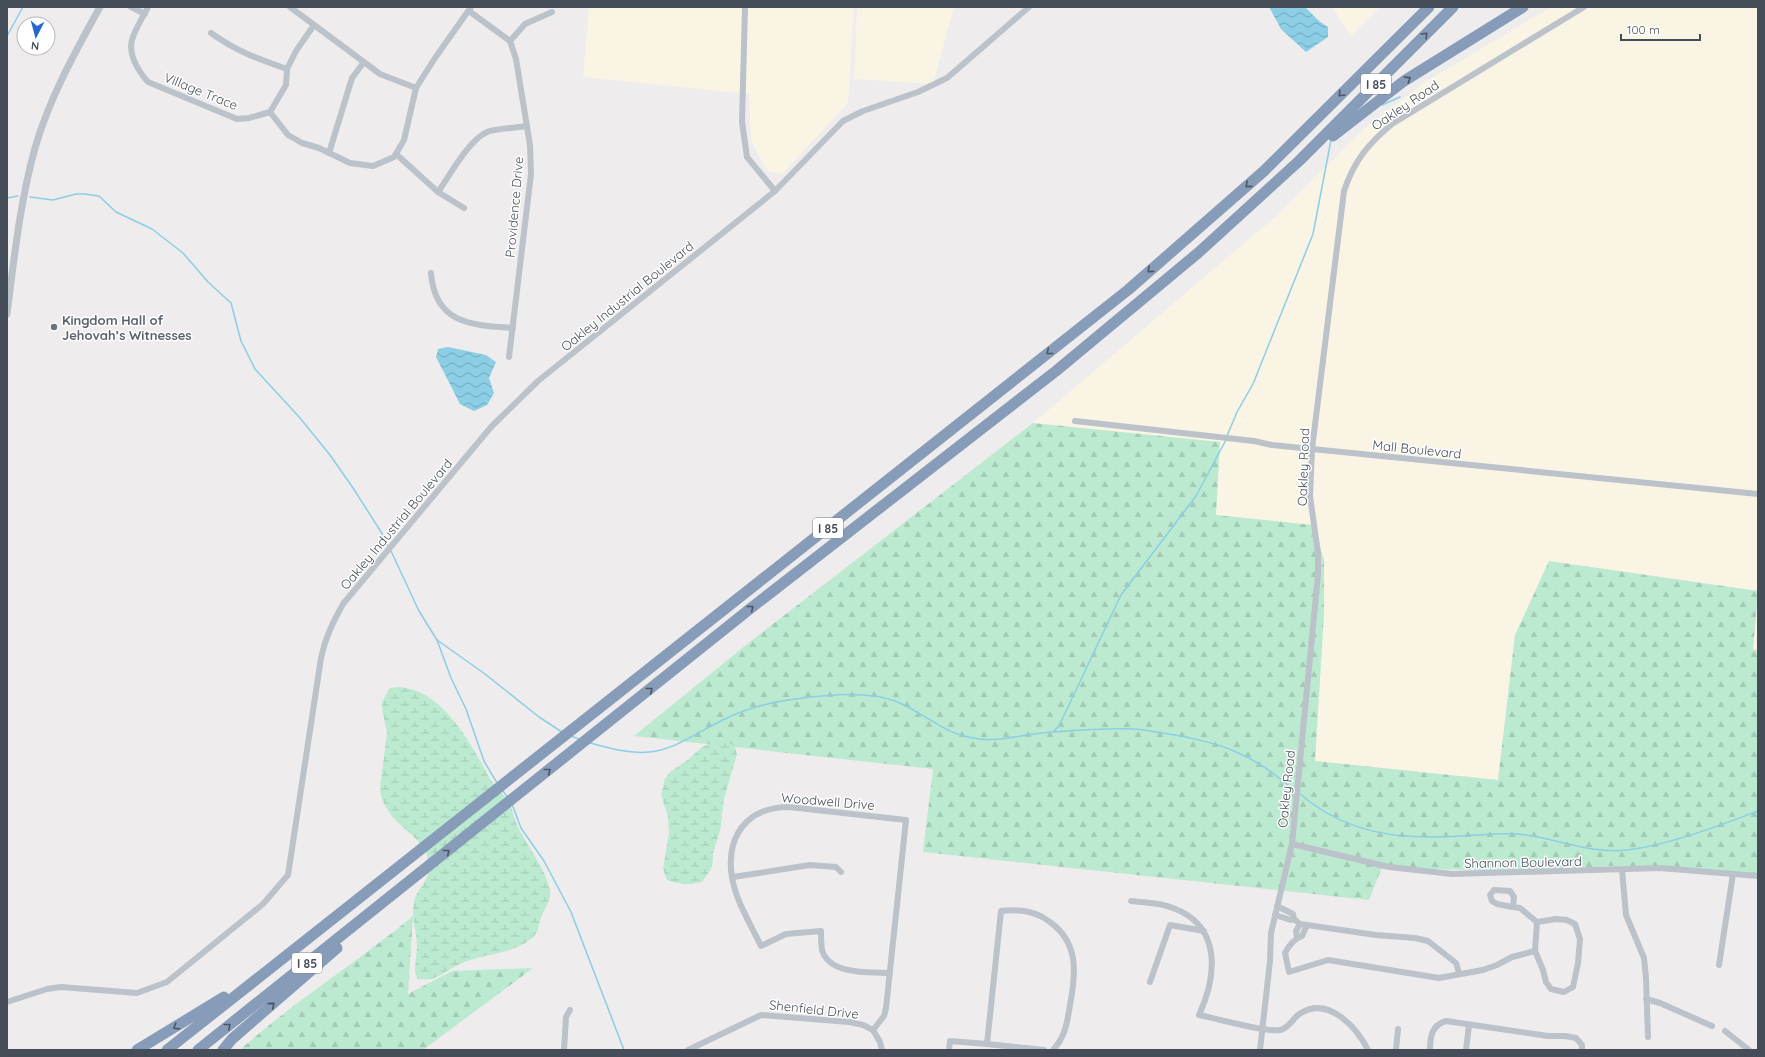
<svg xmlns="http://www.w3.org/2000/svg" width="1765" height="1057" font-family="Quicksand,sans-serif">
<style>
.commercial{fill:#faf4e4}
.forest{fill:url(#forest-firs)}
.wetland{fill:url(#wetland-marsh)}
.water{fill:url(#water-waves)}
.lines{fill:none;stroke-linecap:round;stroke-linejoin:round}
.stream{stroke:#8bcee5;stroke-width:1.5}
.minor{stroke:#bbc2ca;stroke-width:6}
.tertiary{stroke:#bbc2ca;stroke-width:7}
.motorway{stroke:#869cb8;stroke-width:11}
.oneway{stroke:#4c5662}
.worship-dot{fill:#6b7280;stroke:#fff;stroke-width:1.5}
.labels{text-anchor:middle;dominant-baseline:central;stroke-width:3;stroke-linejoin:round;paint-order:stroke}
.shield{fill:#fff;stroke:#7d838a;stroke-width:1}
.shield-label{font-size:12px;font-weight:bold;fill:#454e58}
.street-label{font-size:13px;fill:#454e58;stroke:#fff}
.worship-label{font-size:13px;font-weight:bold;fill:#5b616d;stroke:#fff;text-anchor:start}
</style>
<defs>
<pattern id="forest-firs" width="22" height="20" patternUnits="userSpaceOnUse"><rect width="22" height="20" fill="#bcead0"/><path d="M5 1l3.5 6h-7zM16 11l3.5 6h-7z" fill="#a3cab5"/></pattern>
<pattern id="wetland-marsh" width="20" height="14" patternUnits="userSpaceOnUse"><rect width="20" height="14" fill="#bcead0"/><path d="M1 5h8M5 5V1M11 12h8M15 12V8" fill="none" stroke="#a3cab5"/></pattern>
<pattern id="water-waves" width="16" height="10" patternUnits="userSpaceOnUse"><rect width="16" height="10" fill="#8bcee5"/><path d="M0 5q4-4 8 0t8 0" fill="none" stroke="#73a9bc"/></pattern>
</defs>
<rect width="100%" height="100%" fill="#eeecec"/>
<!-- commercial -->
<g class="commercial">
<path d="M 589,7 L 854,7 L 848,103 L 782,174 L 767,171 L 751,141 L 749,94 L 583,77 Z"/>
<path d="M 857,7 L 954,7 L 933,84 L 854,79 Z"/>
<path d="M 1332,7 L 1380,7 L 1351,36 Z"/>
<path d="M 1551,7 L 1758,7 L 1758,591 L 1549,561 L 1515,635 L 1498,780 L 1315,761 L 1324,614 L 1324,560 L 1312,525 L 1216,515 L 1033,423 L 1276,216 L 1365,128 L 1422,84 Z"/>
<path d="M 1758,602 L 1758,651 L 1753,650 Z"/>
</g>
<!-- forest -->
<g class="forest">
<path d="M 1033,423 L 1220,442 L 1216,515 L 1313,525 L 1324,560 L 1324,614 L 1315,761 L 1498,780 L 1515,635 L 1549,561 L 1758,591 L 1753,649 L 1758,651 L 1758,874 L 1616,866 L 1494,871 L 1382,867 L 1369,900 L 923,852 L 933,769 L 634,736 L 746,645 Z"/>
<path d="M 413,916 L 408,994 L 452,971 L 533,968 L 423,1050 L 240,1050 C 294,1001 357,963 413,916 Z"/>
</g>
<!-- wetland -->
<g class="wetland">
<path d="M 398,687 C 443,689 471,744 490,779 C 496,788 505,795 510,805 C 514,814 515,823 520,831 C 530,850 545,868 550,890 C 552,901 542,911 540,921 C 538,926 539,930 535,935 C 520,951 496,953 477,958 C 469,960 461,963 454,967 C 440,975 436,981 418,979 C 417,977 415,974 415,971 C 415,962 417,953 417,944 C 416,929 411,916 414,901 C 417,889 430,881 429,865 C 427,832 383,827 380,788 L 387,733 L 382,709 L 382,702 L 390,688 Z"/>
<path d="M 723,741 C 732,743 735,745 737,754 L 724,799 L 720,831 L 713,853 L 713,861 L 711,869 L 702,882 C 690,885 679,885 667,880 L 663,869 L 669,833 L 668,817 L 661,795 L 665,779 L 670,772 L 689,759 L 701,748 L 708,744 Z"/>
</g>
<!-- water -->
<g class="water">
<path d="M 1269,7 L 1305,7 L 1319,21 L 1328,27 L 1328,37 L 1306,52 L 1281,29 Z"/>
<path d="M 448,347 L 486,355 L 496,362 L 489,378 L 494,393 L 487,405 L 474,411 L 460,404 L 436,357 L 438,349 Z"/>
</g>
<g class="lines">
<!-- stream -->
<g class="stream">
<path d="M 7,36 L 23,7"/>
<path d="M 1382,105 L 1400,97"/>
<path d="M 30,197 L 53,200 L 76,194 L 84,194 L 99,196 L 116,212 L 152,229 L 183,253 L 208,282 L 231,303 L 241,341 L 255,369 L 300,418 L 330,455 L 353,488 L 383,535 L 388,546"/>
<path d="M 7,198 L 18,196"/>
<path d="M 1227,436 L 1237,412 L 1253,384 L 1313,234 L 1331,140"/>
<path d="M 391,551 L 419,611 L 437,640 L 451,678 L 466,709 L 484,761 L 497,783"/>
<path d="M 437,640 L 485,674 L 539,717 L 562,732"/>
<path d="M 1054,731 L 1059,726 L 1121,595 L 1196,496 L 1226,440"/>
<path d="M 571,736 L 579,739"/>
<path d="M 590,743 C 608,748 629,754 649,752 C 676,750 702,729 727,718 C 748,708 771,702 795,699 C 823,695 867,690 895,701 C 926,713 941,734 979,739 C 1003,742 1028,733 1053,732 C 1079,730 1108,728 1135,729 C 1152,731 1169,734 1186,737 C 1203,741 1220,744 1236,752 C 1258,761 1278,776 1295,791"/>
<path d="M 503,791 L 508,798"/>
<path d="M 1300,794 C 1348,835 1402,840 1462,836 C 1483,835 1505,832 1526,835 C 1560,840 1592,854 1627,850 C 1669,845 1718,826 1758,811"/>
<path d="M 512,804 L 521,828 L 544,861 L 571,912 L 624,1050"/>
</g>
<!-- minor -->
<g class="minor">
<path d="M 131,7 L 145,14"/>
<path d="M 148,7 C 143,17 135,29 132,40 C 128,55 139,72 148,82 L 237,119 L 249,118 L 270,112 L 286,85 L 287,69 L 296,51 L 314,25"/>
<path d="M 290,7 L 380,74 L 416,88"/>
<path d="M 745,7 L 742,122 L 747,157 L 775,191"/>
<path d="M 469,11 L 510,41 L 516,59 L 530,145 L 531,174 L 509,357"/>
<path d="M 211,33 C 236,51 258,59 287,69"/>
<path d="M 510,41 L 525,24 L 552,12"/>
<path d="M 270,112 L 288,135 L 302,143 L 319,148 L 350,163 L 373,166 L 394,157 L 404,140 L 416,88 L 435,58 L 471,7"/>
<path d="M 329,153 L 352,78 L 364,62"/>
<path d="M 396,154 L 438,192 L 464,208"/>
<path d="M 438,192 C 450,175 468,141 487,132 C 496,128 516,128 527,126"/>
<path d="M 431,273 C 435,324 471,325 513,328"/>
<path d="M 1075,421 L 1254,441 L 1272,445 L 1758,494"/>
<path d="M 1292,844 L 1389,867 L 1452,874 L 1660,868 L 1758,876"/>
<path d="M 1622,870 L 1626,915 L 1644,958 L 1646,978 L 1648,1037"/>
<path d="M 733,877 L 810,865 L 836,867 L 841,872"/>
<path d="M 1494,890 L 1510,891 L 1514,897 L 1513,907 L 1497,904 L 1492,901 L 1490,895 Z"/>
<path d="M 1131,901 C 1146,903 1159,902 1173,908 C 1222,926 1217,976 1199,1015 C 1215,1018 1267,1033 1280,1030 C 1290,1028 1293,1017 1301,1013 C 1329,996 1357,1028 1368,1050"/>
<path d="M 1277,906 L 1293,914 L 1294,919 L 1300,924 L 1376,935 L 1415,938 L 1428,941 L 1456,963 L 1459,973"/>
<path d="M 1513,907 L 1520,908 L 1537,922"/>
<path d="M 1275,915 L 1291,920 L 1294,919"/>
<path d="M 1556,919 L 1567,920 L 1575,924 L 1580,939 L 1578,963 L 1573,987 L 1564,992 L 1551,989 L 1546,982 L 1543,970 L 1535,951 L 1537,922 Z"/>
<path d="M 1307,925 L 1302,936 C 1294,939 1289,945 1285,953 L 1289,972 L 1328,960 L 1439,978 L 1483,970 L 1497,965 L 1512,957 L 1535,951"/>
<path d="M 1297,938 L 1296,931 L 1300,924"/>
<path d="M 1719,965 L 1733,874"/>
<path d="M 1150,982 L 1170,925 L 1204,931"/>
<path d="M 1646,999 L 1660,1003 L 1712,1026"/>
<path d="M 7,1002 L 47,989 L 61,987 L 137,993 L 167,982 L 263,904 L 288,875 L 321,658 C 325,638 333,622 343,604 L 491,427 L 538,381 L 775,191 L 843,121 L 863,111 L 918,92 L 947,78 L 1029,7"/>
<path d="M 1725,1031 L 1749,1050"/>
<path d="M 564,1050 L 566,1017 L 570,1010"/>
<path d="M 688,1050 L 761,1015 L 849,1022 L 863,1025 L 873,1030"/>
<path d="M 882,1050 L 880,1042 L 873,1030 L 884,1016 L 886,1008 L 906,820 L 789,807 C 738,807 721,849 736,893 C 742,911 753,929 761,946 L 786,934 L 821,931 C 821,937 821,944 822,950 C 829,975 869,972 890,973"/>
<path d="M 949,1050 L 950,1041 L 987,1044"/>
<path d="M 1044,1050 L 987,1044 L 1001,911 C 1018,909 1036,911 1050,922 C 1079,943 1076,973 1070,1005 C 1067,1022 1066,1036 1053,1050"/>
<path d="M 1260,1050 L 1270,961 L 1271,933 L 1292,844 L 1318,575 L 1318,553 L 1310,496 L 1312,449 L 1344,191 C 1354,161 1368,144 1392,124 L 1584,7"/>
<path d="M 1396,1050 L 1398,1029"/>
<path d="M 1430,1050 C 1430,1036 1432,1025 1446,1021 L 1548,1036 L 1565,1036 L 1576,1038 L 1582,1045 L 1582,1050"/>
<path d="M 1466,1050 L 1469,1025"/>
</g>
<!-- tertiary -->
<path class="tertiary" d="M 7,314 C 14,259 20,202 35,148 C 49,99 75,52 100,7"/>
<!-- motorway -->
<g class="motorway">
<path d="M 1333,136 L 1404,81 L 1523,7"/>
<path d="M 137,1050 L 224,997"/>
<path d="M 167,1050 L 1128,290 L 1264,171 L 1429,7"/>
<path d="M 198,1050 L 751,608 L 1056,371 L 1198,253 L 1299,161 L 1453,7"/>
<path d="M 223,1050 L 232,1039 L 337,948"/>
</g>
</g>
<!-- one-way arrows -->
<defs><path id="oneway-chevron" d="M-2-3.5L2.5 0L-2 3.5" fill="none" stroke-width="1.6" stroke-linecap="round" stroke-linejoin="round"/></defs>
<g class="oneway">
<use href="#oneway-chevron" transform="translate(1425 35) rotate(-45)"/>
<use href="#oneway-chevron" transform="translate(1408 79) rotate(-33)"/>
<use href="#oneway-chevron" transform="translate(1341 94) rotate(135)"/>
<use href="#oneway-chevron" transform="translate(1248 185) rotate(139)"/>
<use href="#oneway-chevron" transform="translate(1150 270) rotate(139)"/>
<use href="#oneway-chevron" transform="translate(1049 352) rotate(141)"/>
<use href="#oneway-chevron" transform="translate(751 608) rotate(-39)"/>
<use href="#oneway-chevron" transform="translate(650 690) rotate(-39)"/>
<use href="#oneway-chevron" transform="translate(548 771) rotate(-38)"/>
<use href="#oneway-chevron" transform="translate(447 852) rotate(-39)"/>
<use href="#oneway-chevron" transform="translate(272 1005) rotate(-40)"/>
<use href="#oneway-chevron" transform="translate(228 1026) rotate(-39)"/>
<use href="#oneway-chevron" transform="translate(176 1027) rotate(148)"/>
</g>
<!-- markers -->
<circle class="worship-dot" cx="54" cy="327" r="4"/>
<g class="labels">
<!-- shield labels -->
<g class="shield">
<rect x="1361" y="74" width="30" height="20" rx="3"/>
<rect x="813" y="518" width="30" height="20" rx="3"/>
<rect x="292" y="953" width="30" height="20" rx="3"/>
</g>
<g class="shield-label">
<text x="1376" y="84">I 85</text>
<text x="828" y="528">I 85</text>
<text x="307" y="963">I 85</text>
</g>
<!-- street labels -->
<g class="street-label">
<text transform="translate(201 91) rotate(22)">Village Trace</text>
<text transform="translate(1405 105) rotate(-34)">Oakley Road</text>
<text transform="translate(514 207) rotate(-85)">Providence Drive</text>
<text transform="translate(627 296) rotate(-39)">Oakley Industrial Boulevard</text>
<text transform="translate(1417 449) rotate(6)">Mall Boulevard</text>
<text transform="translate(1303 467) rotate(-88)">Oakley Road</text>
<text transform="translate(396 524) rotate(-50)">Oakley Industrial Boulevard</text>
<text transform="translate(1286 789) rotate(-84)">Oakley Road</text>
<text transform="translate(828 801) rotate(5)">Woodwell Drive</text>
<text transform="translate(1523 862) rotate(-1)">Shannon Boulevard</text>
<text transform="translate(814 1009) rotate(6)">Shenfield Drive</text>
</g>
<!-- worship labels -->
<g class="worship-label">
<text x="62" y="320">Kingdom Hall of<tspan x="62" dy="15">Jehovah’s Witnesses</tspan></text>
</g>
</g>
<!-- border -->
<rect width="1765" height="1057" fill="none" stroke="#454e58" stroke-width="16"/>
<!-- north arrow -->
<g transform="translate(36 36) rotate(186)"><circle r="19" fill="#ffffff" stroke="#b5b8bc"/>
<path d="M0-3L7 15L0 10L-7 15Z" fill="#2568d0"/>
<text y="-6" font-size="11" font-weight="bold" text-anchor="middle" fill="#454e58">N</text>
</g>
<!-- scale -->
<path d="M1621 34v6h79v-6" fill="none" stroke="#454e58" stroke-width="2"/>
<text x="1627" y="34" font-size="12" fill="#454e58" stroke="#ffffff" stroke-width="3" paint-order="stroke">100 m</text>
</svg>
